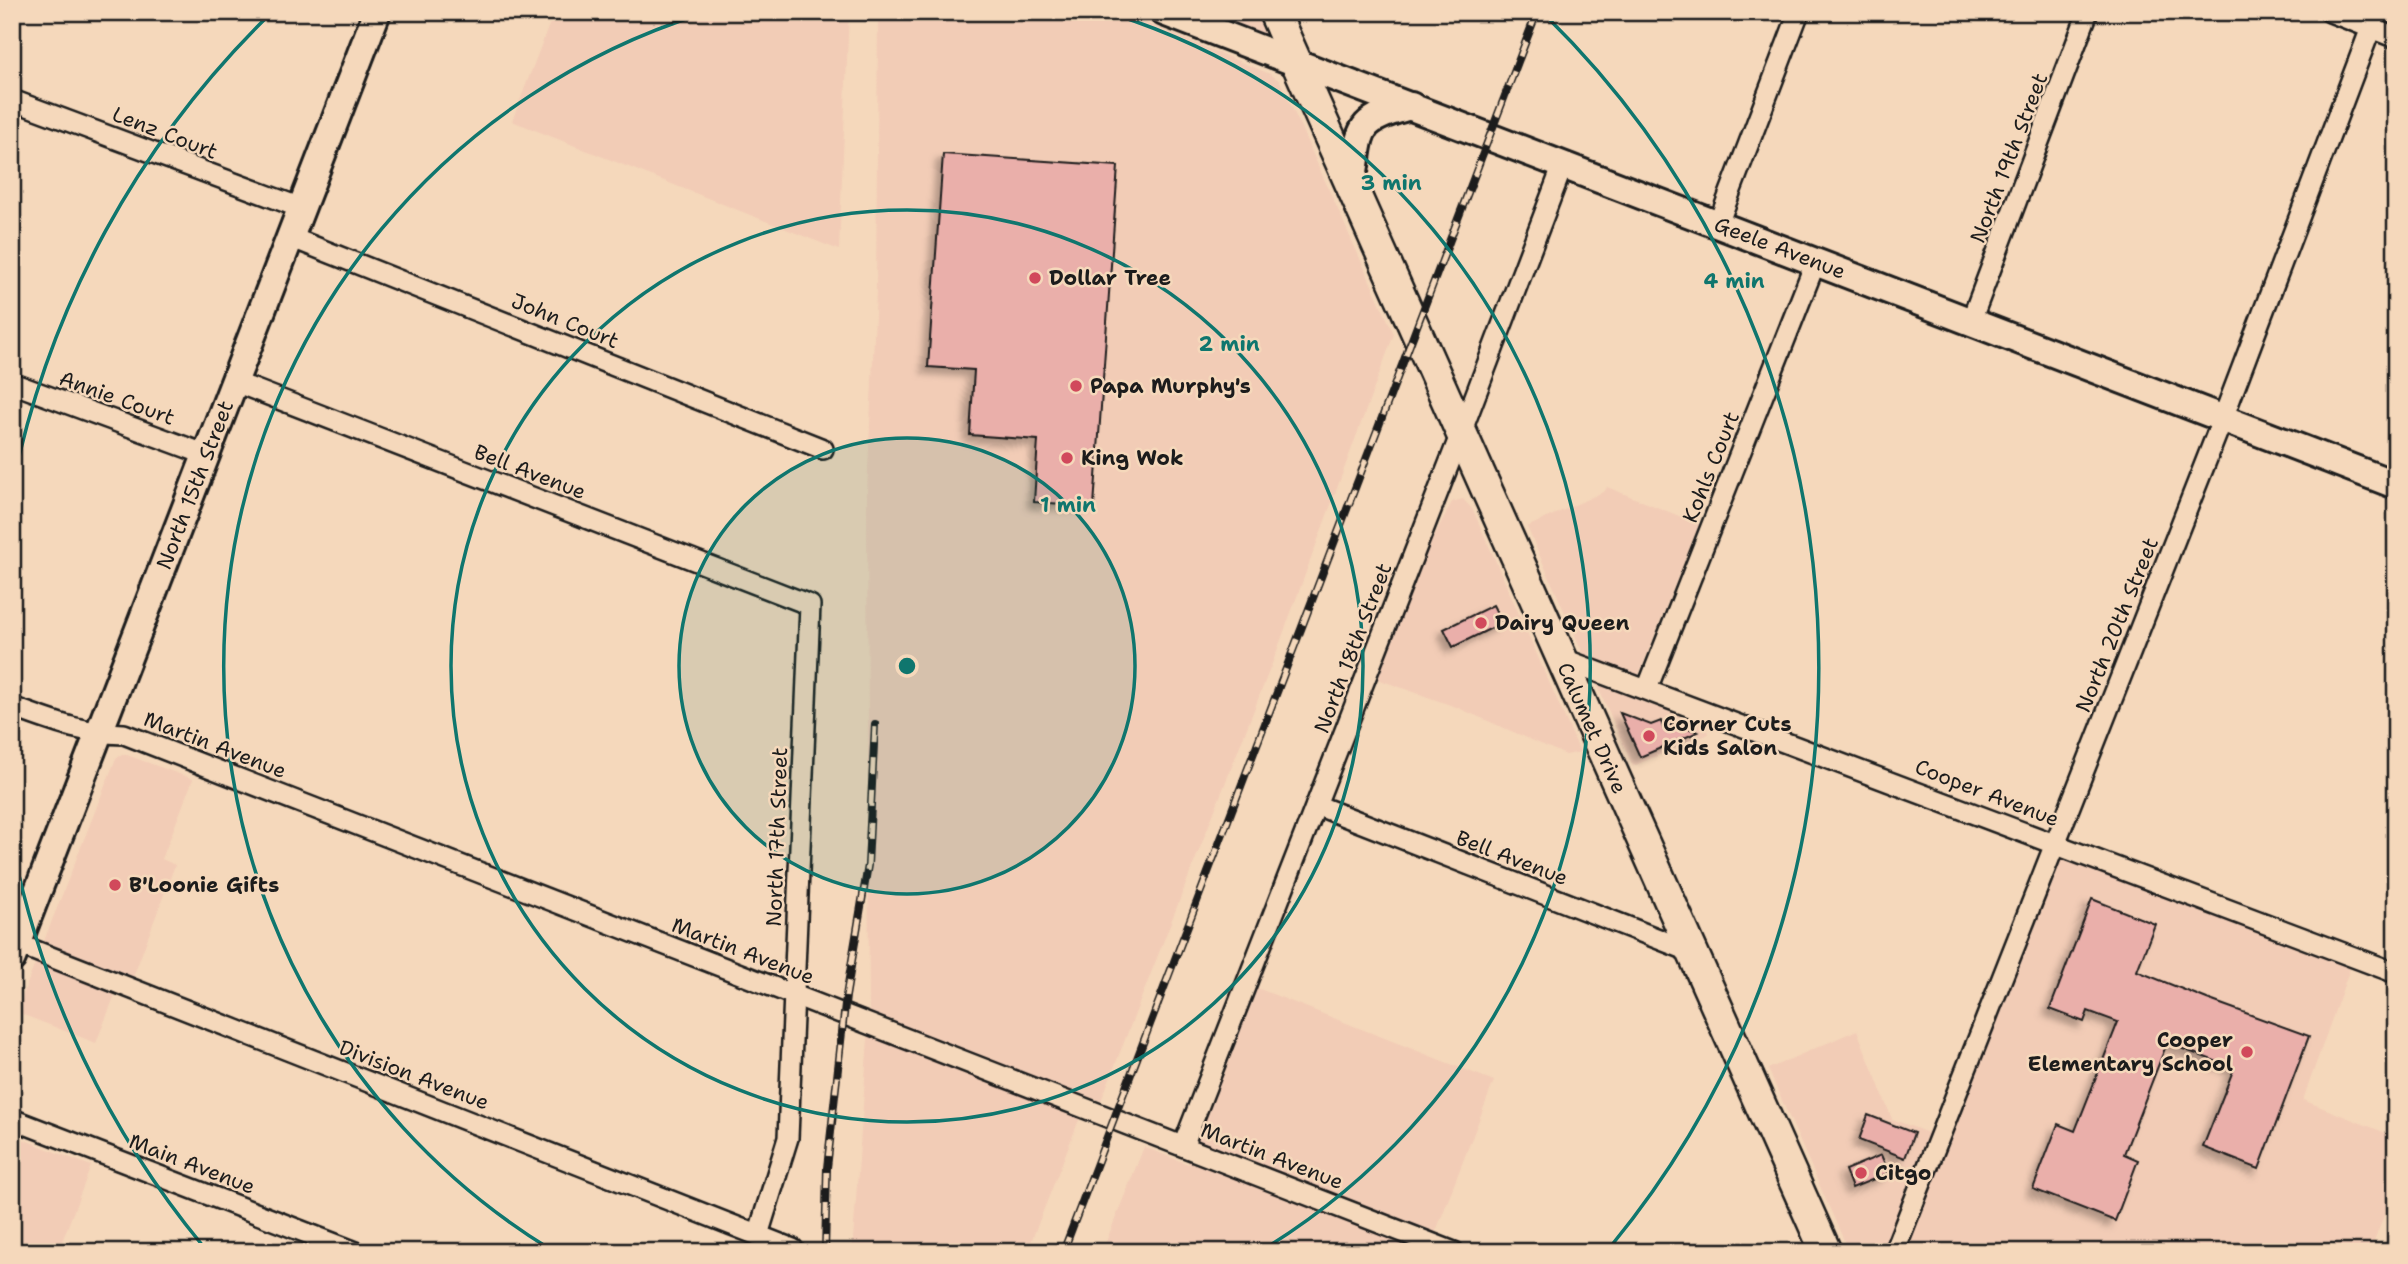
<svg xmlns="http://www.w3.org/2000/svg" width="2408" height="1264" font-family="'Shantell Sans',sans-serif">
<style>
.built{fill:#f2ccb6}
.building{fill:#eaafaa;stroke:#1c1c1c;stroke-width:2;filter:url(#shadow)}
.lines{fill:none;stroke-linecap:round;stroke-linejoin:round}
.street-casing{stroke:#1c1c1c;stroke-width:24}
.secondary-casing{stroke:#1c1c1c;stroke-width:32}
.primary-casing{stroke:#1c1c1c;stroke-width:35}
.street{stroke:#f5d8bb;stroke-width:19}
.secondary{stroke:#f5d8bb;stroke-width:26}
.primary{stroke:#f5d8bb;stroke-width:30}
.rail-casing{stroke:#1c1c1c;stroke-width:8}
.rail{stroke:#f5d8bb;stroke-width:5;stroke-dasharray:16;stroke-linecap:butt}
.ring{fill:none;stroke:#0f766e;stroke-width:3.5}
.poi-dot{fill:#d1495b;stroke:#f5d8bb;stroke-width:2.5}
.labels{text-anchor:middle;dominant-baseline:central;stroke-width:5;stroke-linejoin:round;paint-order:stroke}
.street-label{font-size:21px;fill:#1c1c1c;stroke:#f5d8bb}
.poi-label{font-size:21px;font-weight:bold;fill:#1c1c1c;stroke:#f5d8bb;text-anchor:start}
.centre{fill:#0f766e;stroke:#f5d8bb;stroke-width:3.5}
.ring-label{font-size:21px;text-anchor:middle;font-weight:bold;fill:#0f766e;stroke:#f5d8bb;stroke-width:5;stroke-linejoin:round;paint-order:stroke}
</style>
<defs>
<filter id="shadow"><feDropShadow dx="-6" dy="6" stdDeviation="3.5" flood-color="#0004"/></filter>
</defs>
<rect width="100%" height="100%" fill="#f5d8bb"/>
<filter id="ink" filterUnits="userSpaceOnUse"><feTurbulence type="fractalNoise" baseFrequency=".0143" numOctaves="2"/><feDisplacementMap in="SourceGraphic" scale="14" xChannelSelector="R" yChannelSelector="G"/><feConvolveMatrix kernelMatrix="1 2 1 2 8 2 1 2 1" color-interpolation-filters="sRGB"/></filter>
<g filter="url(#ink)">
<!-- built -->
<g class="built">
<path d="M 554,12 L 849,12 L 839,250 L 512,121 Z"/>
<path d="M 878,12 L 1119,12 L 1270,74 L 1280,81 L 1394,334 L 1275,656 L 1101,1101 L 1088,1097 L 1027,1252 L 852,1252 L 869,1025 L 867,492 L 876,292 Z"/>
<path d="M 1164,12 L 1274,12 L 1297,64 Z"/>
<path d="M 1607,487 L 1699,524 L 1630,697 L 1707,726 L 1709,734 L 1633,766 L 1527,527 L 1605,491 Z"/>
<path d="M 1463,499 L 1473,510 L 1580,752 L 1566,755 L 1456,707 L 1377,679 L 1424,555 L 1452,502 Z"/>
<path d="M 124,754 L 193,779 L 162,859 L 175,865 L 132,980 L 122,977 L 96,1043 L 16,1012 L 116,758 Z"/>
<path d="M 2055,844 L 2354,957 L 2303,1100 L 2396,1137 L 2396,1185 L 2370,1252 L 1849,1252 L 1768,1069 L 1857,1030 L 1892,1119 L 1931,1134 Z"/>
<path d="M 1257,988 L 1494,1081 L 1428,1252 L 1102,1252 L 1144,1147 L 1188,1164 Z"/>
<path d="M 12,1135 L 91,1166 L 58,1252 L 12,1252 Z"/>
</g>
<!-- building -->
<g class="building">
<path d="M 943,154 L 1118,166 L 1094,506 L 1034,502 L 1038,440 L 970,435 L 974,370 L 928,367 Z"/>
<path d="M 1493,605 L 1502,623 L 1453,647 L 1444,629 Z"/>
<path d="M 1620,713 L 1651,725 L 1661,721 L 1663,728 L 1676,723 L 1698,732 L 1640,757 Z"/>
<path d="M 2092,899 L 2155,924 L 2137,971 L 2207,999 L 2309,1036 L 2259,1169 L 2203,1147 L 2234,1068 L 2167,1043 L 2124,1154 L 2138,1160 L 2115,1221 L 2033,1189 L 2058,1124 L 2075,1131 L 2118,1022 L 2088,1011 L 2084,1022 L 2050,1009 Z"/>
<path d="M 1868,1115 L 1914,1133 L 1905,1158 L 1859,1140 Z"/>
<path d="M 1881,1155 L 1889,1173 L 1852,1188 L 1845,1170 Z"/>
</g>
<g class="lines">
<!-- street casing -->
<g class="street-casing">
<g id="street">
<path d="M 2330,12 L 2396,38"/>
<path d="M 12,100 L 301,208"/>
<path d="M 1718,224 L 1799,12"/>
<path d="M 290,237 L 823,449"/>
<path d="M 1971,321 L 2088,12"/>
<path d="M 235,382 L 810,605 L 788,1138 L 758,1235"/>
<path d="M 12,383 L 207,455"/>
<path d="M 1561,658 L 2396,973"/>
<path d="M 1647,689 L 1816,261"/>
<path d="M 12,707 C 54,722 79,733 124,734 L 1454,1252"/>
<path d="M 1316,805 L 1692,952"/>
<path d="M 18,944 L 793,1249"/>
<path d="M 12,1119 L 356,1252"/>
<path d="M 1183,1146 L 1461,433 L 1563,165"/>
<path d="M 1894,1252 L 2223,418 L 2377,12"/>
</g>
</g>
<!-- secondary casing -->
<g class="secondary-casing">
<g id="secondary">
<path d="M 1164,12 L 2396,485"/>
<path d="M 1352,184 C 1362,129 1352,121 1411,106"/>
<path d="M 12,958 L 377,12"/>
</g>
</g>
<!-- primary casing -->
<g class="primary-casing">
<path id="primary" d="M 1274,12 L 1826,1252"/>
</g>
<!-- street -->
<use href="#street" class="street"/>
<!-- secondary -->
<use href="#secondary" class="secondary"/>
<!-- primary -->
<use href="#primary" class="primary"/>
<!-- rail casing -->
<g class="rail-casing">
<g id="rail">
<path d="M 825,1252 L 827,1168 L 846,996 L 868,865 L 875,724"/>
<path d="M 1063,1252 L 1537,12"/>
</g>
</g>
<!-- rail -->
<use href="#rail" class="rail"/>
</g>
</g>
<!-- distance rings -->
<circle cx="907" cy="666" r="228" fill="#0f766e" fill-opacity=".12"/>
<g class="ring">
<circle cx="907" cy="666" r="228"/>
<circle cx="907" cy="666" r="456"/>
<path d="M550 1249A684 684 0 0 1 701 14M1113 14A684 684 0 0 1 1264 1249"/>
<path d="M203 1246A912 912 0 0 1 13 848M13 484A912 912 0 0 1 268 16M1546 16A912 912 0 0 1 1611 1246"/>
</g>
<!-- markers -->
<g class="poi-dot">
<circle cx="1035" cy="278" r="7"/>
<circle cx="1076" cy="386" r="7"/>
<circle cx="1067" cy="458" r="7"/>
<circle cx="1481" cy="623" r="7"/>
<circle cx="1649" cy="736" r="7"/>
<circle cx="115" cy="885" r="7"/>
<circle cx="2247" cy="1052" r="7"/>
<circle cx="1861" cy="1173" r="7"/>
</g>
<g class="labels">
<!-- street labels -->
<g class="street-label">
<text transform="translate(165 133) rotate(21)">Lenz Court</text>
<text transform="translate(2009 158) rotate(-69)">North 19th Street</text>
<text transform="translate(1780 248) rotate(21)">Geele Avenue</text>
<text transform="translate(565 321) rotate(22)">John Court</text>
<text transform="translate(117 398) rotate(20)">Annie Court</text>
<text transform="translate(1711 467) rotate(-68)">Kohls Court</text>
<text transform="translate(530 472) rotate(21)">Bell Avenue</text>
<text transform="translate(195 485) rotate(-69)">North 15th Street</text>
<text transform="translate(2117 625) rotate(-68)">North 20th Street</text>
<text transform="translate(1353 648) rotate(-69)">North 18th Street</text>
<text transform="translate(1592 728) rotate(66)">Calumet Drive</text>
<text transform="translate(215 745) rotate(21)">Martin Avenue</text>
<text transform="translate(1987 793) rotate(21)">Cooper Avenue</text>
<text transform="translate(777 837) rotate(-88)">North 17th Street</text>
<text transform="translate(1512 858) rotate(21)">Bell Avenue</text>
<text transform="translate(743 951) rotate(21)">Martin Avenue</text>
<text transform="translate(414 1075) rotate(21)">Division Avenue</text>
<text transform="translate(1272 1156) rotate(21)">Martin Avenue</text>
<text transform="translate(192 1164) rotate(21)">Main Avenue</text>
</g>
<!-- poi labels -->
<g class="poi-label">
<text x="1049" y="278">Dollar Tree</text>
<text x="1090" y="386">Papa Murphy's</text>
<text x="1081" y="458">King Wok</text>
<text x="1495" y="623">Dairy Queen</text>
<text x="1663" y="724">Corner Cuts<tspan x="1663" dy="24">Kids Salon</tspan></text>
<text x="129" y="885">B'Loonie Gifts</text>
<text x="2233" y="1040" text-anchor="end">Cooper<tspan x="2233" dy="24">Elementary School</tspan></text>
<text x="1875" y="1173">Citgo</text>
</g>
</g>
<circle cx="907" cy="666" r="10" class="centre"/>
<g class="ring-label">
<text x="1391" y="190">3 min</text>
<text x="1734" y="288">4 min</text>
<text x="1229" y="351">2 min</text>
<text x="1068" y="512">1 min</text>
</g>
<!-- margin -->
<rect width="2408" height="1264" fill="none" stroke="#f5d8bb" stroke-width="42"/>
<rect x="21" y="21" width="2366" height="1222" fill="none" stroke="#1c1c1c" stroke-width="2.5" filter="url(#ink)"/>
</svg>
